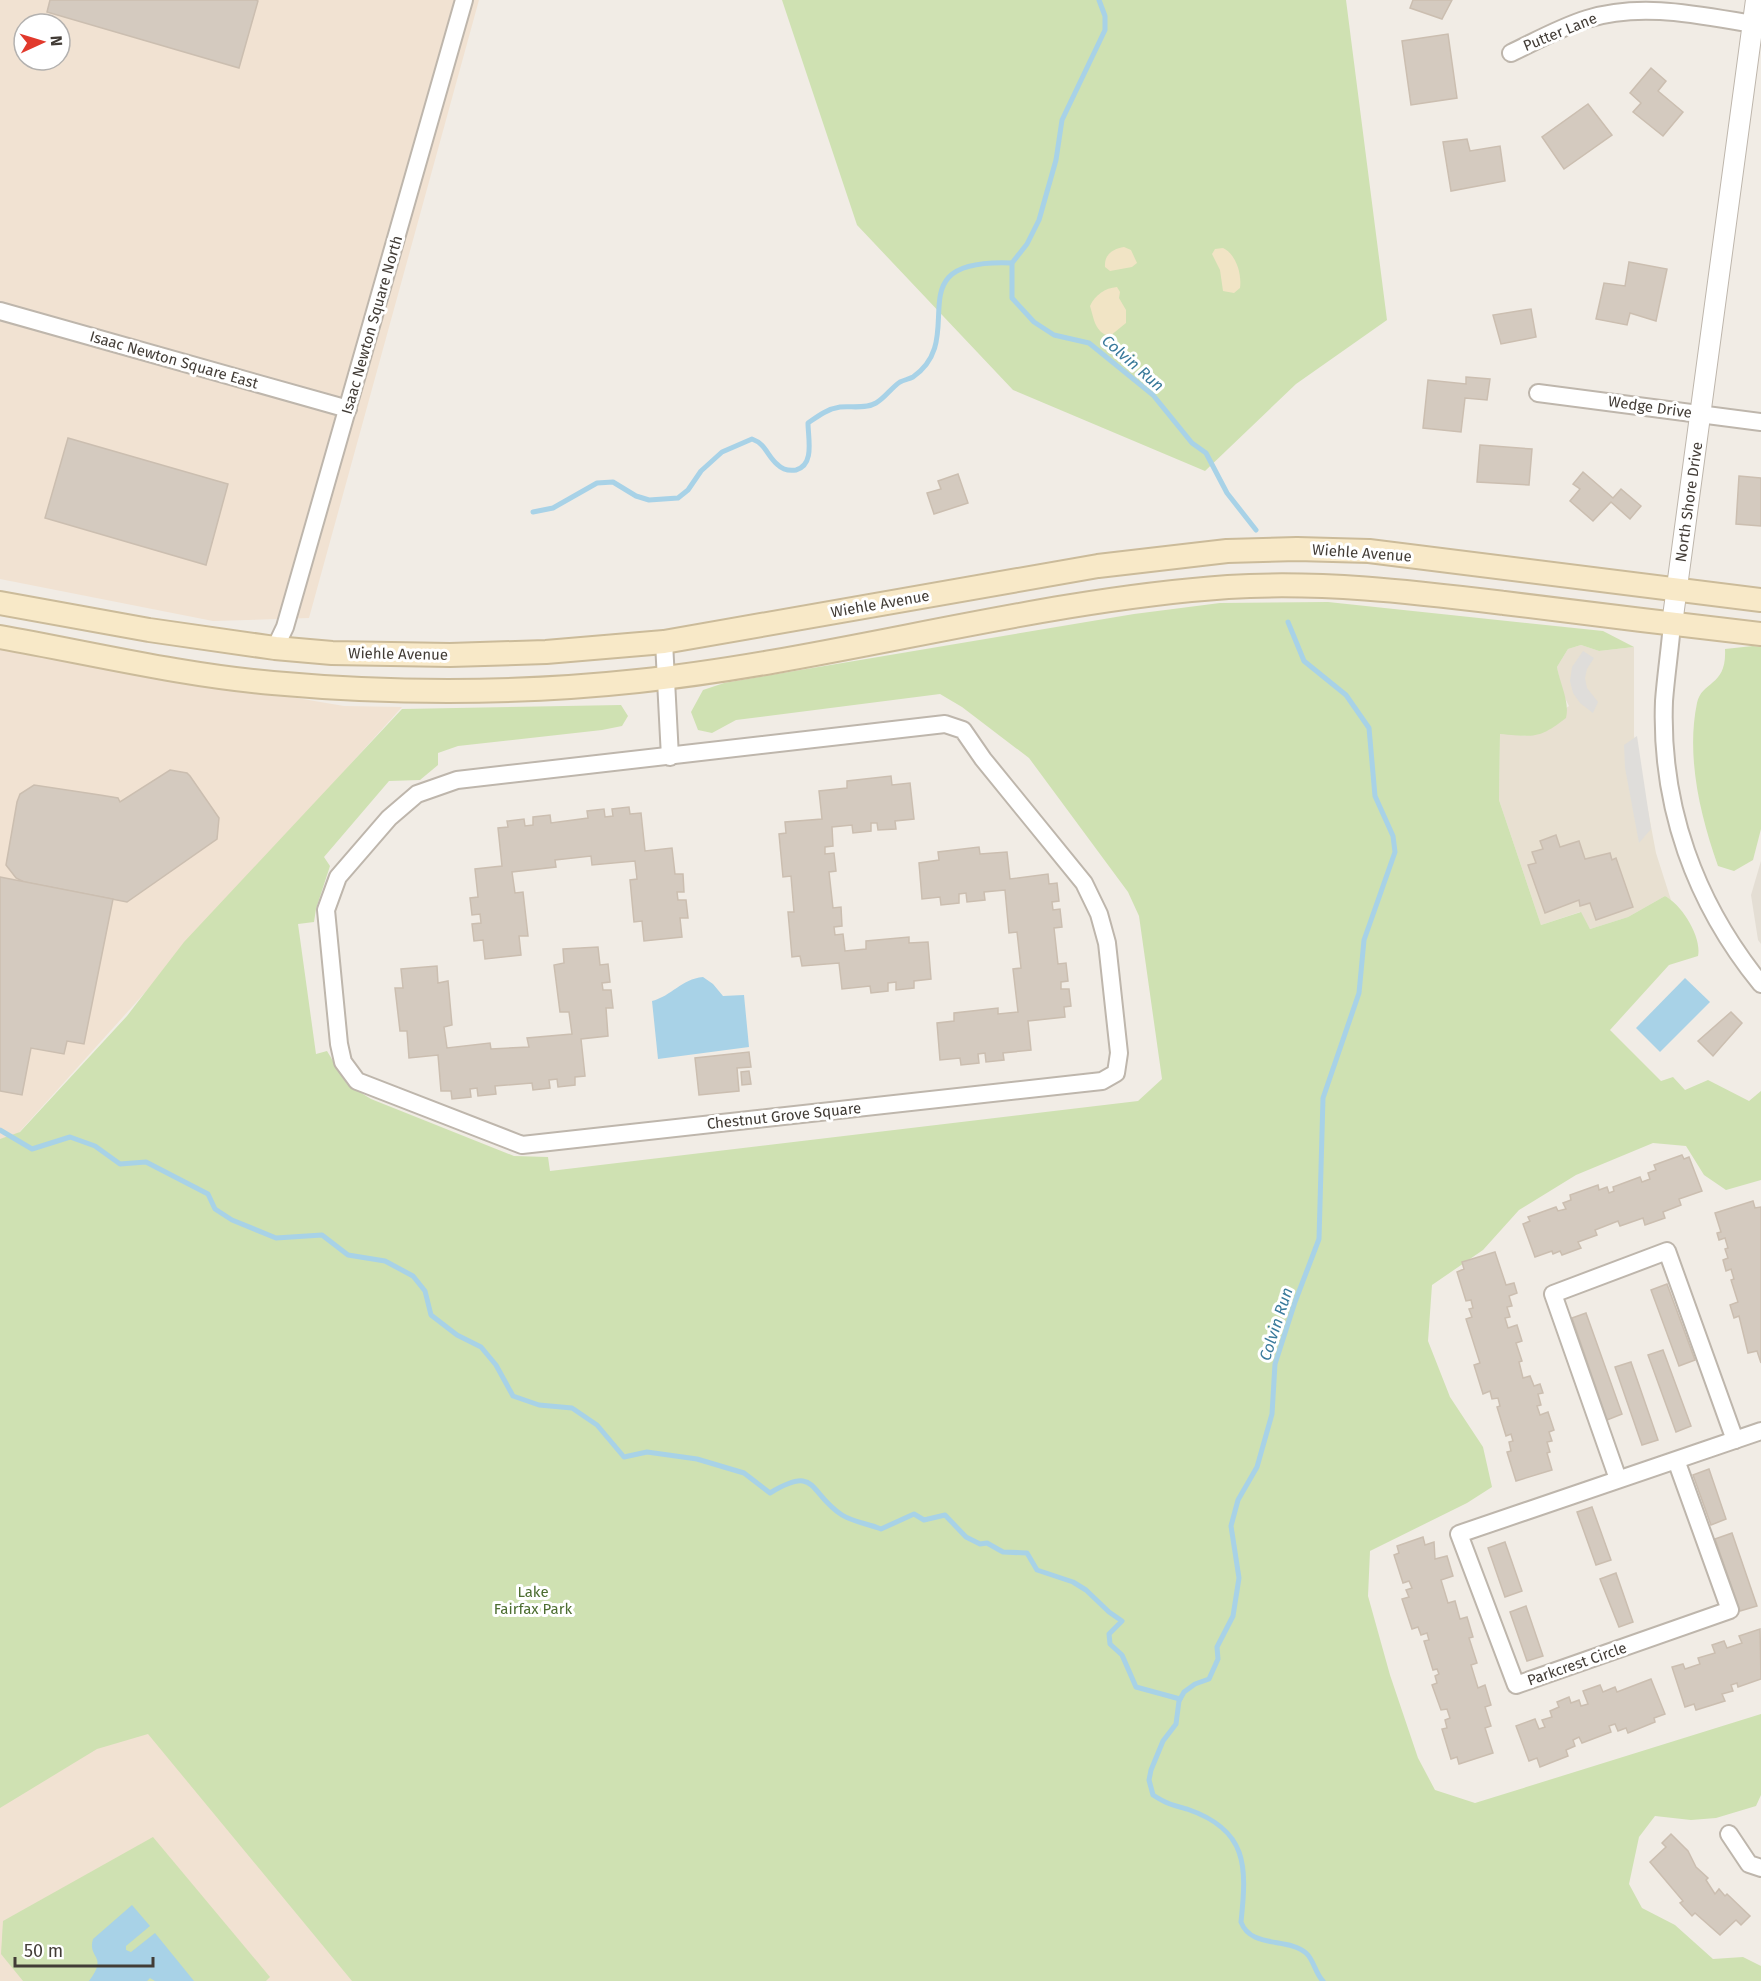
<svg xmlns="http://www.w3.org/2000/svg" width="1761" height="1981" font-family="'Fira Sans',sans-serif">
<style>
.residential{fill:#e4ded4}
.commercial{fill:#f1e2d2;fill-rule:evenodd}
.education{fill:#e8e0d1}
.green{fill:#cfe1b2}
.sand{fill:#f1e4c5}
.parking{fill:#dfddda}
.water{fill:#a8d2e7}
.lines{fill:none;stroke-linecap:round;stroke-linejoin:round}
.stream{stroke:#a8d2e7;stroke-width:5}
.building{fill:#d4cabf;stroke:#cbbeb0;stroke-width:1.5}
.minor-casing{stroke:#beb6ac;stroke-width:20}
.tertiary-casing{stroke:#beb6ac;stroke-width:22}
.secondary-casing{stroke:#cbbb9a;stroke-width:26}
.minor{stroke:#fff;stroke-width:16}
.tertiary{stroke:#fff;stroke-width:20}
.secondary{stroke:#f8e9c8;stroke-width:22}
.labels{text-anchor:middle;dominant-baseline:central;stroke-width:6;stroke-linejoin:round;paint-order:stroke}
.street-label{font-size:15px;fill:#423c36;stroke:#fff}
.park-label{font-size:15px;fill:#4c6d30;stroke:#fff}
.water-label{font-size:16px;font-style:italic;fill:#397a9b;stroke:#fff}
</style>
<rect width="100%" height="100%" fill="#f1ece5"/>
<!-- residential -->
<path class="residential" d="M 1761,861 L 1761,944 L 1758,940 L 1751,895 Z"/>
<!-- commercial -->
<g class="commercial">
<path d="M 0,0 L 479,0 L 309,618 L 213,621 L 0,579 ZM 24,24 L 60,24 L 60,60 L 24,60 Z"/>
<path d="M 0,648 L 344,706 L 402,707 L 14,1138 L 0,1143 Z"/>
<path d="M 0,1553 L 353,1981 L 0,1981 Z"/>
</g>
<!-- education -->
<path class="education" d="M 1581,645 L 1599,651 L 1634,647 L 1634,736 L 1656,853 L 1671,900 L 1665,896 L 1628,917 L 1590,929 L 1580,912 L 1541,925 L 1499,800 L 1500,733 L 1525,736 L 1569,706 L 1562,692 L 1557,667 L 1568,649 Z"/>
<!-- green -->
<g class="green">
<path d="M 782,0 L 1346,0 L 1387,320 L 1296,384 L 1205,471 L 1013,390 L 857,225 Z"/>
<path d="M 1328,602 L 1603,631 L 1634,647 L 1599,651 L 1581,645 L 1568,649 L 1557,667 C 1560,684 1570,702 1566,718 C 1539,739 1534,737 1500,734 L 1499,800 L 1541,925 L 1581,912 L 1590,929 L 1628,917 L 1665,896 C 1682,905 1702,937 1698,956 L 1669,965 L 1610,1030 L 1661,1081 L 1673,1077 L 1685,1090 L 1708,1080 L 1749,1101 L 1761,1091 L 1761,1180 L 1726,1190 L 1704,1175 L 1686,1146 L 1653,1143 L 1576,1175 L 1519,1210 L 1483,1250 L 1432,1285 L 1428,1341 L 1450,1397 L 1483,1447 L 1492,1487 L 1467,1503 L 1370,1551 L 1368,1596 L 1390,1675 L 1418,1758 L 1435,1790 L 1475,1803 L 1761,1714 L 1761,1795 L 1756,1806 L 1716,1818 L 1691,1820 L 1655,1816 L 1639,1837 L 1629,1884 L 1642,1908 L 1675,1925 L 1713,1959 L 1743,1957 L 1761,1966 L 1761,1981 L 352,1981 L 148,1734 L 97,1749 L 0,1808 L 0,1139 L 20,1132 L 127,1016 L 184,942 L 402,709 L 621,705 L 628,716 L 622,726 L 602,730 L 458,746 L 438,753 L 438,765 L 420,780 L 389,781 L 324,857 L 330,866 L 316,909 L 314,922 L 298,924 L 316,1054 L 327,1051 L 347,1084 L 371,1099 L 514,1156 L 548,1157 L 550,1171 L 1138,1101 L 1162,1079 L 1139,916 L 1128,892 L 1029,758 L 962,707 L 940,694 L 736,720 L 712,733 L 698,730 L 691,712 L 703,690 L 724,683 L 1134,614 L 1220,603 Z"/>
<path d="M 1753,646 L 1761,647 L 1761,829 L 1753,860 L 1734,871 L 1718,866 C 1700,815 1686,756 1697,703 C 1702,680 1727,687 1725,649 Z"/>
<path d="M 153,1837 L 270,1977 L 266,1981 L 23,1981 L 1,1954 L 3,1921 Z"/>
</g>
<!-- sand -->
<g class="sand">
<path d="M 1124,247 L 1131,250 L 1137,263 L 1132,267 L 1110,271 L 1105,267 C 1104,255 1112,249 1124,247 Z"/>
<path d="M 1223,248 C 1236,254 1242,274 1240,288 L 1234,293 L 1223,291 L 1220,270 L 1212,254 L 1215,249 Z"/>
<path d="M 1117,287 L 1120,292 L 1119,298 L 1126,310 L 1126,323 L 1110,336 C 1095,333 1094,319 1090,306 C 1095,295 1105,288 1117,287 Z"/>
</g>
<!-- parking -->
<g class="parking">
<path d="M 1583,651 L 1594,658 L 1587,669 L 1585,678 L 1587,688 L 1598,702 L 1593,713 L 1580,703 L 1573,693 L 1570,681 L 1572,667 Z"/>
<path d="M 1637,736 L 1651,829 L 1639,843 L 1625,768 L 1624,745 Z"/>
</g>
<!-- water -->
<g class="water">
<path d="M 703,977 L 713,984 L 723,996 L 744,995 L 749,1047 L 658,1059 L 652,1001 C 672,996 681,979 703,977 Z"/>
<path d="M 1685,978 L 1710,1002 L 1660,1052 L 1636,1028 Z"/>
<path d="M 132,1905 L 150,1926 L 126,1946 L 126,1950 L 131,1952 L 155,1933 L 194,1981 L 155,1981 L 150,1978 L 147,1981 L 89,1981 C 109,1955 87,1959 93,1939 Z"/>
</g>
<g class="lines">
<!-- stream -->
<g class="stream">
<path d="M 1099,0 L 1105,16 L 1105,30 L 1062,120 L 1056,160 L 1039,220 L 1027,244 L 1012,263 L 1012,298 L 1034,322 L 1054,335 L 1089,343 L 1153,395 L 1192,443 L 1206,453 L 1227,493 L 1256,530"/>
<path d="M 533,512 L 553,508 L 597,483 L 613,482 L 636,496 L 649,500 L 678,498 L 688,490 L 701,471 L 722,452 L 752,439 C 766,444 767,456 778,465 C 783,470 789,471 796,470 C 815,465 808,438 808,423 C 818,416 827,409 840,407 C 852,406 866,409 876,403 C 885,398 891,388 900,382 C 904,380 909,379 913,377 C 972,336 891,258 1012,263"/>
<path d="M 1288,622 L 1304,661 L 1346,695 L 1369,728 L 1375,796 L 1393,836 L 1395,852 L 1364,940 L 1359,993 L 1323,1098 L 1319,1239 L 1295,1302 L 1275,1364 L 1272,1414 L 1257,1467 L 1238,1500 L 1231,1526 L 1239,1578 L 1233,1616 L 1217,1647 L 1218,1659 L 1209,1679 L 1195,1684 L 1184,1692 L 1179,1701 L 1176,1724 L 1163,1741 L 1151,1770 L 1149,1780 L 1153,1795 C 1167,1804 1172,1805 1187,1809 C 1248,1830 1247,1866 1241,1922 C 1251,1949 1288,1937 1306,1953 C 1314,1960 1315,1973 1323,1981"/>
<path d="M 0,1130 L 32,1149 L 70,1137 L 95,1146 L 120,1164 L 146,1162 L 208,1194 L 215,1209 L 232,1220 L 276,1238 L 322,1235 L 348,1255 L 385,1261 L 413,1276 L 425,1291 L 431,1315 L 457,1335 L 481,1347 L 496,1365 L 513,1396 L 539,1405 L 572,1408 L 597,1425 L 624,1457 L 647,1452 L 697,1459 L 744,1473 L 770,1493 C 818,1464 808,1493 842,1515 C 853,1522 869,1524 881,1529 L 914,1514 L 924,1520 L 945,1515 L 966,1537 L 980,1544 L 987,1543 L 1003,1552 L 1027,1553 L 1037,1570 L 1073,1582 L 1086,1590 L 1109,1612 L 1122,1621 L 1109,1634 L 1110,1644 L 1122,1655 L 1136,1687 L 1180,1699"/>
</g>
</g>
<!-- building -->
<g class="building">
<path d="M 50,0 L 256,0 L 258,1 L 239,68 L 47,12 Z"/>
<path d="M 1413,0 L 1452,0 L 1442,19 L 1410,8 Z"/>
<path d="M 1448,34 L 1457,98 L 1411,105 L 1402,41 Z"/>
<path d="M 1651,68 L 1666,81 L 1658,91 L 1683,112 L 1663,136 L 1633,112 L 1641,103 L 1630,93 Z"/>
<path d="M 1588,104 L 1612,135 L 1564,169 L 1542,137 Z"/>
<path d="M 1467,139 L 1470,151 L 1500,146 L 1505,181 L 1451,191 L 1443,142 Z"/>
<path d="M 1629,262 L 1667,269 L 1656,321 L 1630,313 L 1627,325 L 1596,319 L 1604,283 L 1625,286 Z"/>
<path d="M 1531,309 L 1536,337 L 1501,344 L 1493,315 Z"/>
<path d="M 1466,377 L 1490,379 L 1487,400 L 1465,398 L 1461,432 L 1423,428 L 1428,380 L 1466,384 Z"/>
<path d="M 68,438 L 228,484 L 206,565 L 45,518 Z"/>
<path d="M 1480,445 L 1532,449 L 1529,485 L 1477,482 Z"/>
<path d="M 1583,472 L 1613,498 L 1621,489 L 1641,506 L 1630,519 L 1611,502 L 1593,521 L 1570,501 L 1580,489 L 1573,484 Z"/>
<path d="M 958,474 L 968,503 L 934,514 L 927,493 L 941,489 L 938,481 Z"/>
<path d="M 1739,476 L 1761,478 L 1761,526 L 1736,524 Z"/>
<path d="M 170,770 L 187,773 L 190,776 L 219,818 L 217,839 L 127,902 L 24,882 L 16,878 L 6,865 L 17,802 L 20,794 L 34,785 L 100,795 L 118,798 L 120,802 Z"/>
<path d="M 891,776 L 892,785 L 910,783 L 914,819 L 895,821 L 896,829 L 878,830 L 877,823 L 871,823 L 871,831 L 853,833 L 852,825 L 832,827 L 833,846 L 825,847 L 825,854 L 834,853 L 836,871 L 829,872 L 833,908 L 841,907 L 842,926 L 834,927 L 835,935 L 843,934 L 845,951 L 866,949 L 866,941 L 909,937 L 909,943 L 928,942 L 931,979 L 914,981 L 914,988 L 896,990 L 896,982 L 888,983 L 888,991 L 871,993 L 870,986 L 842,989 L 839,963 L 802,966 L 800,956 L 792,957 L 788,912 L 794,912 L 791,876 L 783,877 L 779,834 L 786,833 L 785,822 L 822,819 L 819,791 L 847,788 L 847,781 Z"/>
<path d="M 629,807 L 630,814 L 641,813 L 645,851 L 672,848 L 675,874 L 683,874 L 684,892 L 677,892 L 678,900 L 686,900 L 688,918 L 680,918 L 682,937 L 644,941 L 642,921 L 634,922 L 630,880 L 637,879 L 635,861 L 592,865 L 591,856 L 555,860 L 556,867 L 512,872 L 515,893 L 523,892 L 528,936 L 519,936 L 521,955 L 485,959 L 483,940 L 474,941 L 472,924 L 481,923 L 480,914 L 472,915 L 470,898 L 478,897 L 475,869 L 502,866 L 498,828 L 508,827 L 507,821 L 524,819 L 525,826 L 533,825 L 533,817 L 550,815 L 551,823 L 588,818 L 587,811 L 604,809 L 605,817 L 613,816 L 612,809 Z"/>
<path d="M 1556,835 L 1560,847 L 1579,841 L 1585,859 L 1610,853 L 1612,860 L 1616,858 L 1633,907 L 1596,920 L 1590,903 L 1580,906 L 1579,900 L 1545,913 L 1528,865 L 1536,863 L 1532,852 L 1543,849 L 1540,841 Z"/>
<path d="M 979,847 L 980,854 L 1007,852 L 1010,879 L 1048,874 L 1049,884 L 1057,883 L 1059,901 L 1052,902 L 1053,910 L 1060,909 L 1062,927 L 1054,928 L 1058,964 L 1066,963 L 1068,981 L 1061,982 L 1061,989 L 1069,989 L 1071,1006 L 1064,1007 L 1065,1017 L 1028,1021 L 1031,1050 L 1003,1053 L 1004,1060 L 986,1062 L 985,1053 L 978,1054 L 979,1063 L 961,1065 L 960,1058 L 940,1060 L 937,1023 L 954,1021 L 954,1013 L 998,1008 L 998,1014 L 1018,1012 L 1013,969 L 1021,968 L 1017,932 L 1009,933 L 1005,890 L 984,892 L 985,900 L 967,902 L 966,893 L 959,894 L 959,903 L 941,905 L 940,897 L 922,899 L 919,863 L 939,860 L 938,852 Z"/>
<path d="M 0,877 L 113,899 L 84,1044 L 67,1041 L 64,1054 L 31,1048 L 22,1095 L 0,1091 Z"/>
<path d="M 598,947 L 600,965 L 608,964 L 610,982 L 602,983 L 603,990 L 611,990 L 613,1008 L 606,1008 L 608,1036 L 581,1039 L 585,1076 L 575,1077 L 575,1085 L 558,1087 L 557,1079 L 549,1080 L 550,1088 L 533,1090 L 532,1083 L 495,1086 L 496,1094 L 478,1096 L 477,1088 L 470,1089 L 471,1097 L 452,1099 L 451,1091 L 441,1091 L 438,1055 L 409,1058 L 407,1031 L 400,1031 L 395,988 L 403,988 L 401,969 L 437,966 L 438,983 L 448,981 L 452,1025 L 444,1027 L 447,1048 L 490,1043 L 491,1049 L 529,1047 L 527,1038 L 572,1034 L 569,1012 L 560,1012 L 554,965 L 564,963 L 563,949 Z"/>
<path d="M 1731,1012 L 1742,1023 L 1713,1056 L 1698,1041 Z"/>
<path d="M 749,1052 L 751,1067 L 737,1068 L 739,1091 L 699,1095 L 695,1058 Z"/>
<path d="M 749,1071 L 751,1084 L 742,1085 L 741,1072 Z"/>
<path d="M 1682,1155 L 1684,1159 L 1689,1157 L 1702,1191 L 1679,1199 L 1681,1205 L 1663,1212 L 1665,1218 L 1645,1225 L 1643,1218 L 1620,1226 L 1618,1221 L 1595,1230 L 1597,1235 L 1578,1242 L 1581,1248 L 1562,1255 L 1560,1251 L 1553,1254 L 1552,1251 L 1535,1257 L 1523,1224 L 1530,1221 L 1528,1217 L 1556,1207 L 1558,1211 L 1566,1209 L 1563,1203 L 1571,1200 L 1570,1195 L 1598,1185 L 1599,1190 L 1607,1187 L 1609,1193 L 1614,1191 L 1613,1187 L 1640,1177 L 1642,1182 L 1650,1179 L 1648,1173 L 1656,1170 L 1654,1165 Z"/>
<path d="M 1753,1201 L 1755,1208 L 1761,1207 L 1761,1363 L 1757,1351 L 1748,1353 L 1739,1316 L 1734,1318 L 1730,1305 L 1738,1302 L 1731,1280 L 1734,1279 L 1731,1269 L 1726,1271 L 1723,1260 L 1728,1258 L 1725,1249 L 1728,1248 L 1725,1238 L 1719,1240 L 1717,1233 L 1721,1232 L 1715,1213 Z"/>
<path d="M 1495,1252 L 1506,1285 L 1514,1283 L 1517,1293 L 1509,1296 L 1512,1306 L 1507,1307 L 1510,1317 L 1505,1318 L 1508,1328 L 1517,1325 L 1522,1341 L 1516,1343 L 1522,1361 L 1519,1362 L 1523,1378 L 1530,1376 L 1534,1386 L 1540,1384 L 1543,1393 L 1538,1394 L 1541,1405 L 1537,1406 L 1540,1415 L 1548,1412 L 1554,1430 L 1549,1432 L 1552,1441 L 1547,1442 L 1550,1452 L 1547,1453 L 1552,1470 L 1516,1481 L 1507,1452 L 1511,1451 L 1509,1442 L 1513,1441 L 1511,1434 L 1506,1436 L 1497,1407 L 1500,1406 L 1498,1398 L 1492,1399 L 1490,1391 L 1483,1394 L 1474,1365 L 1480,1363 L 1466,1319 L 1472,1317 L 1469,1309 L 1473,1308 L 1471,1300 L 1466,1301 L 1457,1272 L 1464,1269 L 1462,1262 Z"/>
<path d="M 1667,1284 L 1695,1360 L 1679,1366 L 1651,1290 Z"/>
<path d="M 1586,1313 L 1622,1414 L 1607,1420 L 1572,1318 Z"/>
<path d="M 1663,1350 L 1691,1426 L 1676,1432 L 1648,1355 Z"/>
<path d="M 1631,1362 L 1658,1440 L 1642,1445 L 1615,1367 Z"/>
<path d="M 1709,1469 L 1726,1519 L 1711,1525 L 1693,1475 Z"/>
<path d="M 1592,1507 L 1611,1560 L 1596,1565 L 1577,1512 Z"/>
<path d="M 1732,1533 L 1757,1606 L 1740,1611 L 1715,1539 Z"/>
<path d="M 1423,1537 L 1425,1545 L 1434,1542 L 1435,1559 L 1447,1556 L 1453,1576 L 1441,1580 L 1448,1603 L 1455,1601 L 1460,1619 L 1467,1617 L 1473,1637 L 1469,1638 L 1477,1663 L 1471,1665 L 1478,1688 L 1485,1685 L 1491,1705 L 1485,1707 L 1491,1726 L 1485,1728 L 1493,1753 L 1459,1764 L 1457,1757 L 1451,1759 L 1442,1729 L 1447,1728 L 1445,1720 L 1450,1718 L 1447,1709 L 1441,1710 L 1432,1685 L 1437,1683 L 1435,1676 L 1439,1674 L 1437,1669 L 1433,1670 L 1424,1641 L 1429,1640 L 1427,1633 L 1421,1635 L 1418,1627 L 1412,1629 L 1402,1599 L 1409,1597 L 1406,1590 L 1412,1588 L 1409,1581 L 1403,1583 L 1394,1555 L 1399,1553 L 1397,1546 Z"/>
<path d="M 1505,1542 L 1522,1591 L 1505,1597 L 1488,1548 Z"/>
<path d="M 1616,1573 L 1633,1622 L 1619,1627 L 1600,1579 Z"/>
<path d="M 1526,1606 L 1543,1656 L 1527,1661 L 1510,1612 Z"/>
<path d="M 1760,1629 L 1761,1679 L 1738,1687 L 1737,1683 L 1731,1685 L 1733,1691 L 1722,1694 L 1725,1701 L 1696,1710 L 1694,1704 L 1685,1707 L 1672,1667 L 1683,1664 L 1685,1669 L 1700,1664 L 1698,1658 L 1715,1653 L 1712,1645 L 1724,1641 L 1727,1648 L 1742,1643 L 1739,1636 Z"/>
<path d="M 1651,1679 L 1665,1714 L 1654,1718 L 1655,1722 L 1628,1733 L 1626,1728 L 1618,1731 L 1615,1724 L 1609,1726 L 1611,1732 L 1582,1743 L 1579,1737 L 1573,1740 L 1575,1746 L 1566,1750 L 1568,1756 L 1540,1767 L 1537,1758 L 1529,1761 L 1516,1726 L 1535,1719 L 1539,1729 L 1545,1727 L 1542,1720 L 1552,1717 L 1550,1711 L 1559,1707 L 1557,1702 L 1569,1697 L 1571,1703 L 1579,1700 L 1581,1706 L 1588,1704 L 1583,1691 L 1600,1685 L 1603,1692 L 1615,1687 L 1617,1692 Z"/>
<path d="M 1671,1834 L 1688,1851 L 1696,1867 L 1708,1878 L 1706,1880 L 1715,1894 L 1719,1889 L 1725,1896 L 1727,1894 L 1750,1916 L 1741,1925 L 1736,1920 L 1720,1935 L 1695,1913 L 1692,1916 L 1680,1903 L 1683,1901 L 1650,1862 L 1666,1847 L 1662,1843 Z"/>
</g>
<g class="lines">
<!-- minor casing -->
<g class="minor-casing">
<g id="minor">
<path d="M 1511,53 C 1536,41 1561,27 1587,19 C 1641,2 1698,15 1753,24"/>
<path d="M 0,311 L 348,409"/>
<path d="M 1538,393 L 1761,422"/>
<path d="M 1672,624 C 1670,649 1666,675 1664,701 C 1660,806 1695,903 1761,984"/>
<path d="M 664,642 L 670,757"/>
<path d="M 275,648 L 285,627 L 464,0"/>
<path d="M 945,724 L 963,730 L 983,759 L 1084,883 L 1099,914 L 1107,943 L 1119,1053 L 1116,1073 L 1102,1081 L 522,1145 L 357,1081 L 343,1062 L 339,1044 L 326,910 L 338,877 L 389,818 L 417,794 L 457,780 Z"/>
<path d="M 1676,1460 L 1730,1610 L 1516,1685 L 1459,1534 L 1761,1431"/>
<path d="M 1618,1479 L 1553,1294 L 1667,1251 L 1735,1440"/>
<path d="M 1729,1834 L 1749,1864 L 1761,1868"/>
</g>
</g>
<!-- tertiary casing -->
<g class="tertiary-casing">
<path id="tertiary" d="M 1672,624 L 1756,0"/>
</g>
<!-- secondary casing -->
<g class="secondary-casing">
<g id="secondary">
<path d="M 0,603 L 149,630 L 275,648 L 332,653 L 450,655 L 546,652 L 664,642 L 1098,566 L 1227,551 L 1297,549 L 1369,551 L 1761,600"/>
<path d="M 0,637 C 90,653 181,675 273,683 C 394,694 517,694 638,681 C 836,660 1029,601 1228,587 C 1321,581 1412,592 1504,603 C 1590,614 1675,624 1761,634"/>
</g>
</g>
<!-- minor -->
<use href="#minor" class="minor"/>
<!-- tertiary -->
<use href="#tertiary" class="tertiary"/>
<!-- secondary -->
<use href="#secondary" class="secondary"/>
</g>
<g class="labels">
<!-- street labels -->
<g class="street-label">
<text transform="translate(1560 32) rotate(-22)">Putter Lane</text>
<text transform="translate(372 325) rotate(-74)">Isaac Newton Square North</text>
<text transform="translate(174 360) rotate(16)">Isaac Newton Square East</text>
<text transform="translate(1650 407) rotate(8)">Wedge Drive</text>
<text transform="translate(1689 502) rotate(-82)">North Shore Drive</text>
<text transform="translate(1362 553) rotate(4)">Wiehle Avenue</text>
<text transform="translate(880 604) rotate(-10)">Wiehle Avenue</text>
<text transform="translate(398 654) rotate(1)">Wiehle Avenue</text>
<text transform="translate(784 1116) rotate(-6)">Chestnut Grove Square</text>
<text transform="translate(1577 1664) rotate(-19)">Parkcrest Circle</text>
</g>
<!-- park labels -->
<g class="park-label">
<text x="533" y="1592">Lake<tspan x="533" dy="17">Fairfax Park</tspan></text>
</g>
<!-- water labels -->
<g class="water-label">
<text transform="translate(1133 363) rotate(41)">Colvin Run</text>
<text transform="translate(1276 1324) rotate(-72)">Colvin Run</text>
</g>
</g>
<!-- north arrow -->
<g transform="translate(42 42) rotate(86)"><circle r="28" fill="#ffffff" stroke="#b3b1af" stroke-width="1.5"/>
<path d="M0-4.5L10 22L0 15L-10 22Z" fill="#e1392c"/>
<text y="-9" font-size="16" font-weight="bold" text-anchor="middle" fill="#423c36">N</text>
</g>
<!-- scale -->
<path d="M15 1957v9h138v-9" fill="none" stroke="#423c36" stroke-width="3"/>
<text x="24" y="1957" font-size="18" fill="#423c36" stroke="#ffffff" stroke-width="4.5" paint-order="stroke">50 m</text>
</svg>
